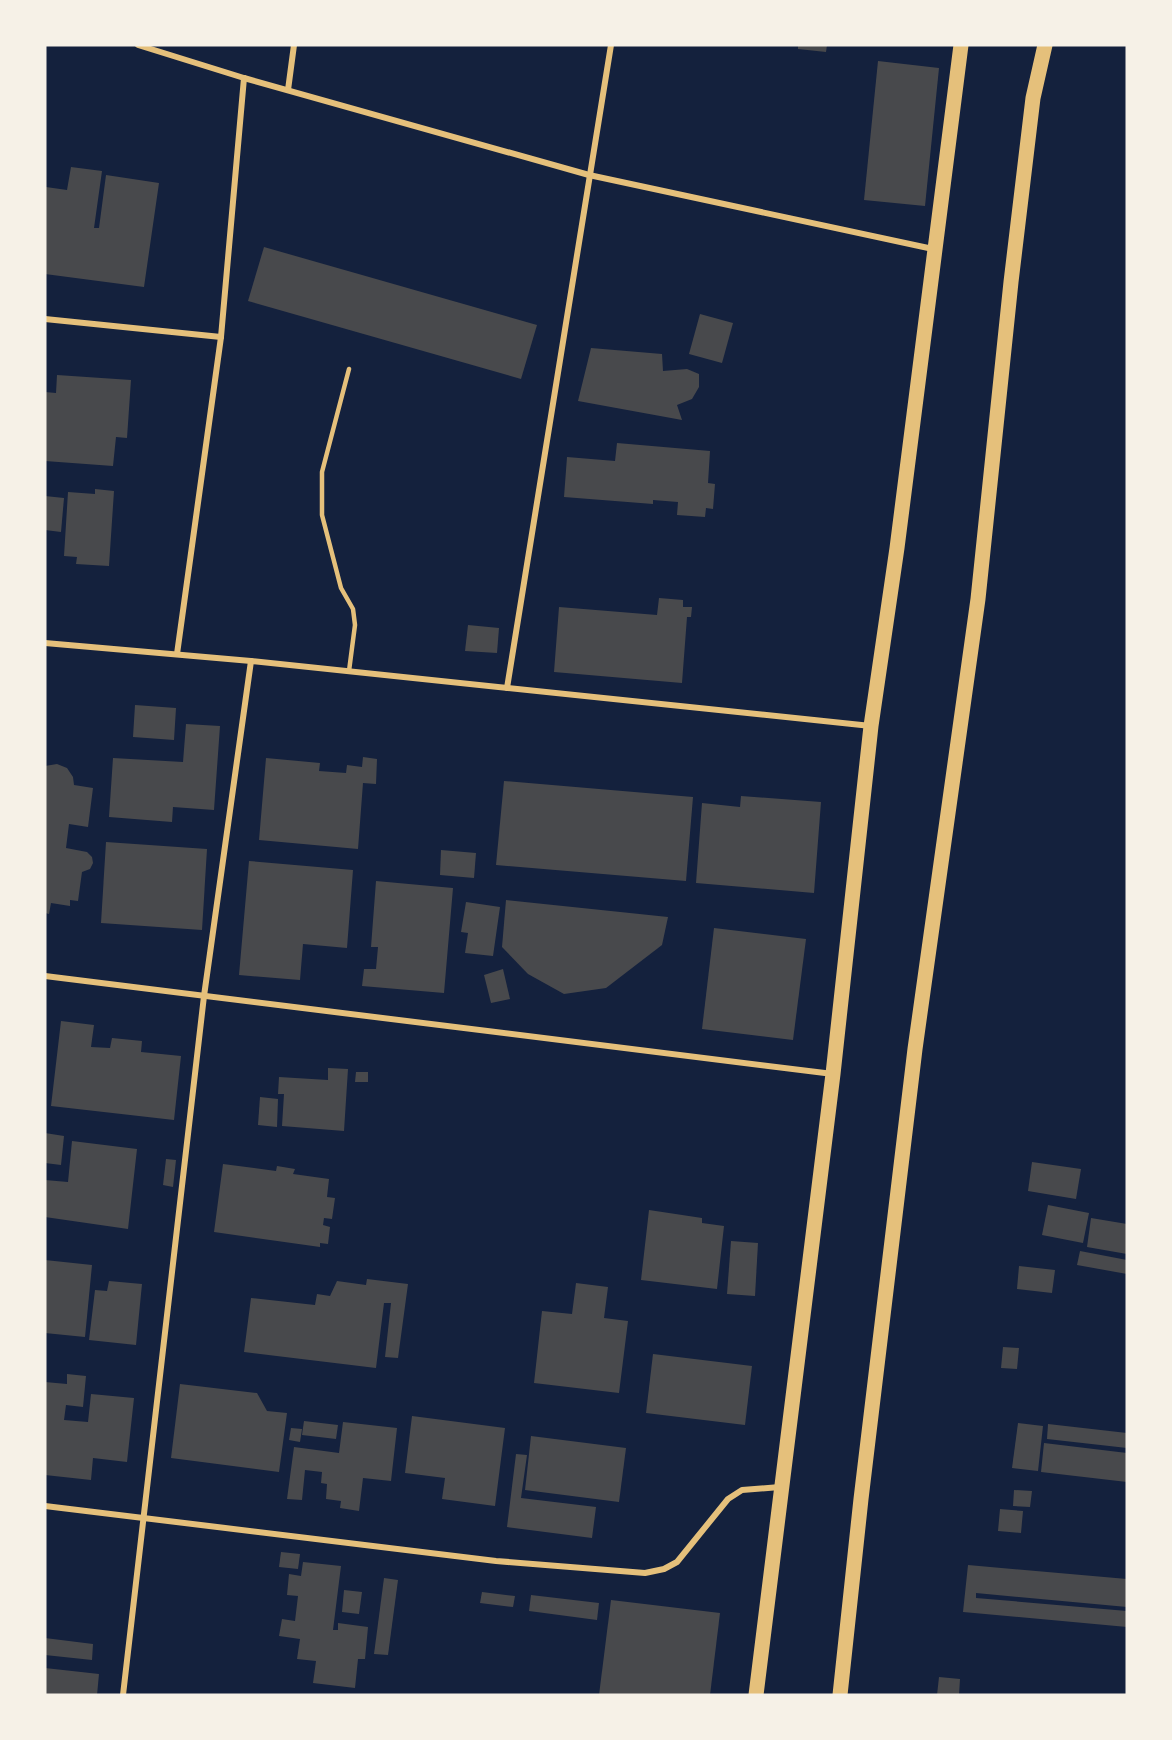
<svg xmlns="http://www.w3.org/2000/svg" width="1172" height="1740" font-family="Bitter,serif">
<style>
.building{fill:#48494c}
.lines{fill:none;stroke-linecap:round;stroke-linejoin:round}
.service{stroke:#e5c07b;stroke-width:4.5}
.minor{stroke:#e5c07b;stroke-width:6}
.primary{stroke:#e5c07b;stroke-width:15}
</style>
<rect width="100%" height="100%" fill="#14213d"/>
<!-- building -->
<g class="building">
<path d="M 798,45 L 827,45 L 826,52 L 798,49 Z"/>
<path d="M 878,61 L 939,68 L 925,206 L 864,200 Z"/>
<path d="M 71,167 L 102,171 L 94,228 L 99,228 L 106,175 L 159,183 L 144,287 L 45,274 L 46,187 L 67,190 Z"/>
<path d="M 264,247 L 537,325 L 521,379 L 248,301 Z"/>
<path d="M 700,314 L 733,323 L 722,363 L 689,354 Z"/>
<path d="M 591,348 L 662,354 L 663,371 L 687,369 L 699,374 L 699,387 L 692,399 L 677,405 L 682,420 L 578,401 Z"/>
<path d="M 57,375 L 131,380 L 127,438 L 116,437 L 113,466 L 45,461 L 45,392 L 56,393 Z"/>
<path d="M 617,443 L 710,451 L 708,483 L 715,484 L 713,509 L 706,508 L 705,517 L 677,515 L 678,502 L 653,500 L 653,504 L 564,497 L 567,457 L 615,461 Z"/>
<path d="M 95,489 L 114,491 L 109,566 L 76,564 L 77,557 L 64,556 L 68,492 L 95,494 Z"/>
<path d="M 45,496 L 64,498 L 61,532 L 45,530 Z"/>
<path d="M 659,598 L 683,600 L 683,607 L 692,607 L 691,617 L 687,617 L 682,683 L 554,672 L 559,607 L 657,615 Z"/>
<path d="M 468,625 L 499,628 L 497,653 L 465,651 Z"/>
<path d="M 135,705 L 176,708 L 174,740 L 133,737 Z"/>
<path d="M 186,724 L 220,726 L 214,810 L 173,807 L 172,822 L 109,817 L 113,758 L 183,762 Z"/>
<path d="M 363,757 L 377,759 L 376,784 L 363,783 L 358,849 L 259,840 L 266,758 L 320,763 L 319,771 L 346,773 L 347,765 L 362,767 Z"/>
<path d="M 57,764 L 67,768 L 73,777 L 74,785 L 93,788 L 88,827 L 69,824 L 66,848 L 87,852 L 92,857 L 93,863 L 90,869 L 82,872 L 78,901 L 70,900 L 70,906 L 51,903 L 49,914 L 45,913 L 45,766 Z"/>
<path d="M 504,781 L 693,797 L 686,881 L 496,865 Z"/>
<path d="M 741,796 L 821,802 L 814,893 L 696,883 L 702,803 L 740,807 Z"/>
<path d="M 106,842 L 207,849 L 202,930 L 101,923 Z"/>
<path d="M 441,850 L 476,853 L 474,878 L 440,875 Z"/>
<path d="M 249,861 L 353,870 L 347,948 L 303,944 L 300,980 L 239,975 Z"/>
<path d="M 376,881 L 453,888 L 444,993 L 362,986 L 364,969 L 376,969 L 378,947 L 371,947 Z"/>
<path d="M 506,900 L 668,917 L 662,945 L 606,988 L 564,994 L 528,974 L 502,947 Z"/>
<path d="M 466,902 L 500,907 L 493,956 L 465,953 L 468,933 L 461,932 Z"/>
<path d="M 714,928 L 806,939 L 793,1040 L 702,1029 Z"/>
<path d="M 503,969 L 510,999 L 491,1003 L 484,975 Z"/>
<path d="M 61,1021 L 94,1025 L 91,1047 L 110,1048 L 112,1038 L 142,1041 L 141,1052 L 181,1056 L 174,1120 L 51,1106 Z"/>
<path d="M 328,1068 L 348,1069 L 344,1131 L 282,1126 L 284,1094 L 278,1094 L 279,1077 L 328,1080 Z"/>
<path d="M 356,1072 L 368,1072 L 368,1082 L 355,1082 Z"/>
<path d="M 260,1097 L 278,1099 L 277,1127 L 258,1125 Z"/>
<path d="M 45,1133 L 64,1136 L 61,1165 L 45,1163 Z"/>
<path d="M 72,1141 L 137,1149 L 128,1229 L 45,1217 L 45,1180 L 68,1182 Z"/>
<path d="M 166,1159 L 176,1160 L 173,1187 L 163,1185 Z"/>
<path d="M 1032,1162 L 1081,1169 L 1076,1199 L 1028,1191 Z"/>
<path d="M 223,1164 L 276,1171 L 277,1166 L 295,1169 L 293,1174 L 329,1179 L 327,1197 L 335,1198 L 332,1219 L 324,1218 L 323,1225 L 330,1227 L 328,1244 L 320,1243 L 320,1247 L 214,1232 Z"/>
<path d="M 1048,1205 L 1089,1213 L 1083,1243 L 1042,1235 Z"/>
<path d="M 649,1210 L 702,1218 L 702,1223 L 724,1226 L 717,1289 L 641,1280 Z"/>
<path d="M 1091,1218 L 1127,1224 L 1127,1254 L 1087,1247 Z"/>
<path d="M 731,1241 L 758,1243 L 755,1296 L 727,1294 Z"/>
<path d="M 1080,1251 L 1127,1260 L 1127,1274 L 1077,1265 Z"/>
<path d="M 45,1260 L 92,1265 L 85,1337 L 45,1333 Z"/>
<path d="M 1019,1266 L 1055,1270 L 1052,1293 L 1017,1289 Z"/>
<path d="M 367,1279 L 408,1284 L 398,1358 L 385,1357 L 391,1303 L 384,1303 L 376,1368 L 244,1352 L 251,1298 L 315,1305 L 317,1294 L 330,1296 L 337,1281 L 366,1285 Z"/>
<path d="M 109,1281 L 142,1284 L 136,1345 L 89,1340 L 95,1290 L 107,1291 Z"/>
<path d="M 576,1283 L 608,1287 L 604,1318 L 628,1321 L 619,1393 L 534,1383 L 542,1311 L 572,1314 Z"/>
<path d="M 1003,1347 L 1019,1348 L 1017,1369 L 1001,1368 Z"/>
<path d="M 653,1354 L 752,1366 L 745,1425 L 646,1413 Z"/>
<path d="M 67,1374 L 86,1376 L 83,1407 L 66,1405 L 64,1420 L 88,1422 L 91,1394 L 134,1398 L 127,1462 L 93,1458 L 91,1480 L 45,1475 L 45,1382 L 67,1384 Z"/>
<path d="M 180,1384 L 257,1393 L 267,1411 L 287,1413 L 279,1472 L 171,1458 Z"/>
<path d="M 412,1416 L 505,1428 L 495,1506 L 442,1499 L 445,1478 L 405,1473 Z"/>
<path d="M 304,1421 L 338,1425 L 336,1439 L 302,1435 Z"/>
<path d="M 343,1422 L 397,1428 L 391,1481 L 363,1478 L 359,1511 L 340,1508 L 341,1501 L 326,1499 L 327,1484 L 321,1483 L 322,1472 L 305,1470 L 302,1500 L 287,1499 L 294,1447 L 339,1453 Z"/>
<path d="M 1018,1423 L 1043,1426 L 1038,1471 L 1012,1468 Z"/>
<path d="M 1048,1424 L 1127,1433 L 1127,1448 L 1047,1439 Z"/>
<path d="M 291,1428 L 302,1429 L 300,1442 L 289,1440 Z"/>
<path d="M 531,1436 L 626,1448 L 619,1502 L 525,1490 Z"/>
<path d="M 1044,1443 L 1127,1453 L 1127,1482 L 1041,1472 Z"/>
<path d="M 516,1454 L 527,1455 L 521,1498 L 596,1507 L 592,1538 L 507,1527 Z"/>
<path d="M 1014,1490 L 1032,1491 L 1030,1507 L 1013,1506 Z"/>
<path d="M 1000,1509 L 1023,1511 L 1021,1533 L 998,1531 Z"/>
<path d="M 281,1552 L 300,1554 L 298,1569 L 279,1567 Z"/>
<path d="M 303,1562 L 341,1566 L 333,1630 L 338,1630 L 338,1623 L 368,1627 L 365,1659 L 358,1659 L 355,1688 L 313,1683 L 316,1661 L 297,1659 L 300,1639 L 279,1636 L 282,1619 L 295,1621 L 298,1596 L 287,1595 L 289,1574 L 301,1576 Z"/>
<path d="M 968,1565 L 1127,1579 L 1127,1607 L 976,1593 L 976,1598 L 1127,1611 L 1127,1627 L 963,1612 Z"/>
<path d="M 384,1578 L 398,1580 L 388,1655 L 374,1654 Z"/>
<path d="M 344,1590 L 362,1592 L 359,1614 L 342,1612 Z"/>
<path d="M 482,1592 L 515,1596 L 513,1607 L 480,1603 Z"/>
<path d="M 531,1595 L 599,1603 L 597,1620 L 529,1611 Z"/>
<path d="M 611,1600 L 720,1613 L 710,1695 L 599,1695 Z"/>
<path d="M 45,1638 L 93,1644 L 92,1660 L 45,1655 Z"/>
<path d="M 45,1668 L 99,1674 L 97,1695 L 45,1695 Z"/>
<path d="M 939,1677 L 960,1679 L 959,1695 L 937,1695 Z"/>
</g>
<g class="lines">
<!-- service -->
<path class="service" d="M 349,369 L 322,472 L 322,515 L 341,588 L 353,609 L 355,625 L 349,671"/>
<!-- minor -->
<g class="minor">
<path d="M 138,45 L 244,78 L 589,175 L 933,249"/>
<path d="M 288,90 L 294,45"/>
<path d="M 45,319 L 221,337"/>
<path d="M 45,643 L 251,661 L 871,726"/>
<path d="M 177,654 L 221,337 L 244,78"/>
<path d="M 507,688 L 611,45"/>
<path d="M 45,976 L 833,1074"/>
<path d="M 45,1506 L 496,1561 L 645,1573 L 664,1569 L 677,1562 L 728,1499 L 742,1490 L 780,1487"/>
<path d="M 123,1695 L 204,996 L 251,661"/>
</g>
<!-- primary -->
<g class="primary">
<path d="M 756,1695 L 833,1074 L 871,726 L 897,548 L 961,45"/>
<path d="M 840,1695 L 861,1499 L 915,1049 L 978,599 L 1011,282 L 1033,98 L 1045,45"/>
</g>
</g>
<!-- border -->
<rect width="1172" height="1740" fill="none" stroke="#f6f1e7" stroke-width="93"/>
</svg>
